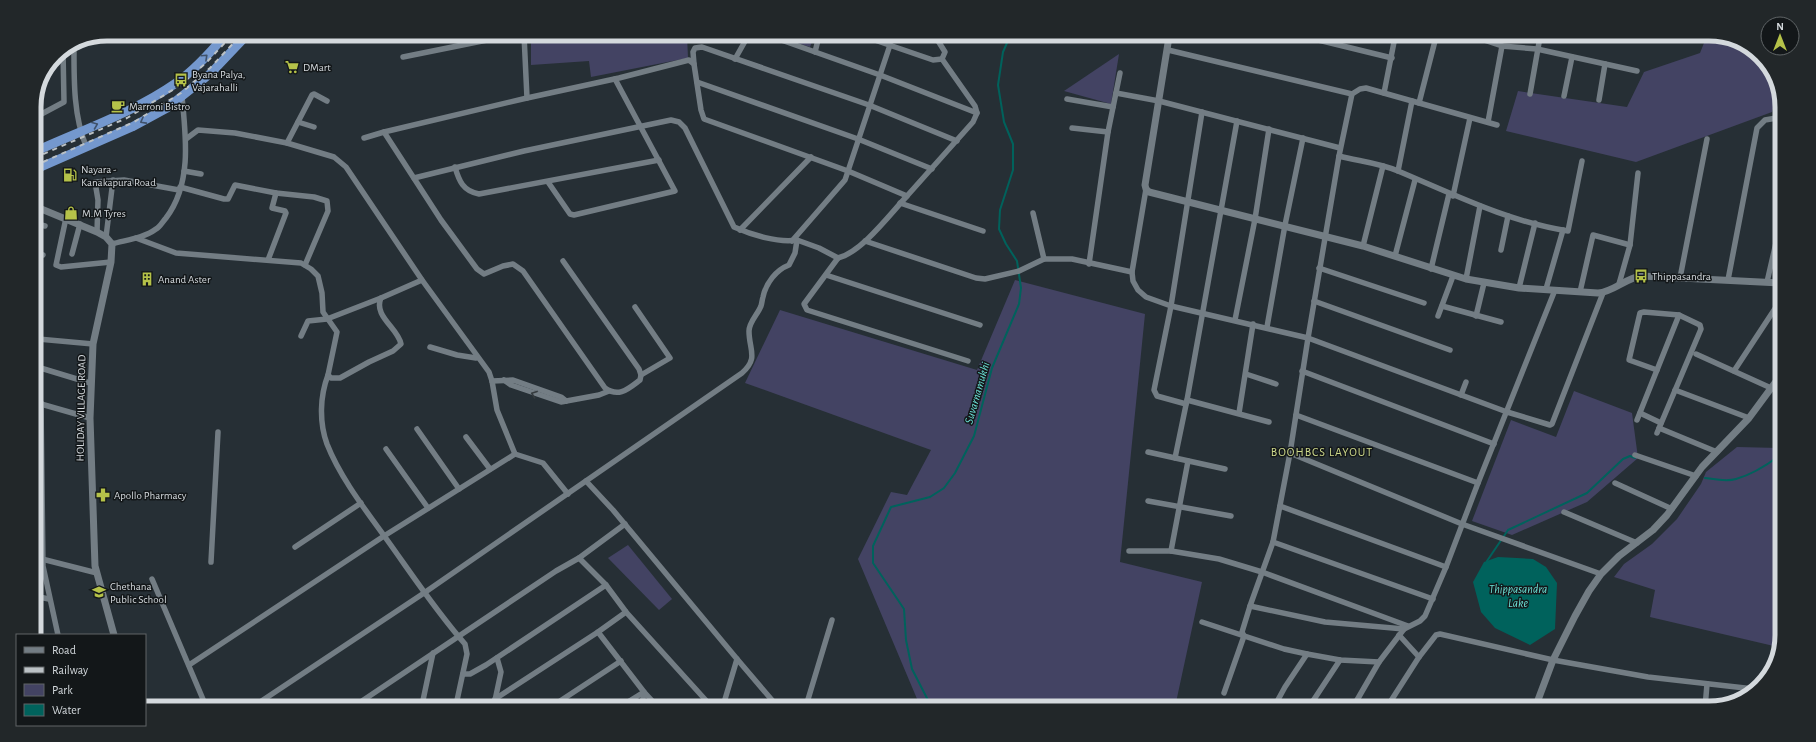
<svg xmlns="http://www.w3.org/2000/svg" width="1816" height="742" font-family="'Alegreya Sans',sans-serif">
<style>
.green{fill:#434363}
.water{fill:#00625c}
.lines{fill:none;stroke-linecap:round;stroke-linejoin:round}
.stream{stroke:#00625c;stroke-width:2}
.minor{stroke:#737d84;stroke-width:5.5}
.tertiary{stroke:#737d84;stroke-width:7}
.secondary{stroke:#737d84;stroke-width:7}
.trunk{stroke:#7498ce;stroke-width:9}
.rail{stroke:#bbc1c5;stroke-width:2;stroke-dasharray:5 5;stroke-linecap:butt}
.oneway{stroke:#3f516a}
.oneway2{stroke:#353b3e}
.labels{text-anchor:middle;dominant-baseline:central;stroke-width:3;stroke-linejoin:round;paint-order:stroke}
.poi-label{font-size:11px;fill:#d4d9dd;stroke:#131719;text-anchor:start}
.street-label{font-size:11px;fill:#d4d9dd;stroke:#131719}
.water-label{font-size:12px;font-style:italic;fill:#6be0d6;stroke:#131719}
.neighbourhood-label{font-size:12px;letter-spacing:1px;fill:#cdd88b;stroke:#131719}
.rim{fill:none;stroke:#d4d9dd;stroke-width:5}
</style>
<rect width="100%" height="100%" fill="#262f35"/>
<!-- green -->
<g class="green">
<path d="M 531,35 L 687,35 L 688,58 L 591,77 L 589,61 L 531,65 Z"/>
<path d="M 776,36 L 814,36 L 810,47 Z"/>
<path d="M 1706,38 L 1733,38 L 1767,62 L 1778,91 L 1772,112 L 1636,162 L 1506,131 L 1518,91 L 1627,107 L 1644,72 L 1700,53 Z"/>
<path d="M 1119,54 L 1111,104 L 1064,91 Z"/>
<path d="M 1015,280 L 1145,314 L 1120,562 L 1202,582 L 1175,707 L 920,706 L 858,559 L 891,492 L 907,495 L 931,450 L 745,383 L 780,310 L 977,370 Z"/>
<path d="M 1574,391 L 1632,413 L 1638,458 L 1587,502 L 1512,535 L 1472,521 L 1511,420 L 1556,437 Z"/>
<path d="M 1737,447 L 1779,448 L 1778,647 L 1650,617 L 1655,590 L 1614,577 L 1624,564 L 1652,544 L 1677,519 L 1701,484 L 1706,472 Z"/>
<path d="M 628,545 L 672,599 L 659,610 L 608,558 Z"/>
</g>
<!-- water -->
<path class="water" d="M 1498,557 L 1533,559 L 1546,567 L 1557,583 L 1555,629 L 1530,645 L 1495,628 L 1481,612 L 1473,582 L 1484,562 Z"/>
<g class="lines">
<!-- stream -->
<g class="stream">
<path d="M 1705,478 C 1714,479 1726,482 1736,479 C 1750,475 1767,465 1779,456"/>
<path d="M 1487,561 L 1508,530 L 1587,493 L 1623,459 L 1630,456 L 1635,458"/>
<path d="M 931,706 L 912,669 L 906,640 L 904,609 L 873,563 L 873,546 L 891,507 L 930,497 L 944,488 L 955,473 L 974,436 L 992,368 L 1019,304 L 1021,288 L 1017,261 L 1006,244 L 999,229 L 1000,210 L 1013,170 L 1013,144 L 1004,122 L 998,85 L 1003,52 L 1010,36"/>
</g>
<!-- minor -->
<g class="minor">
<path d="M 524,35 L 527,98"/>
<path d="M 770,36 L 880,75 L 977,113"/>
<path d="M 863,36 L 933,60 L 942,59"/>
<path d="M 1306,37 L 1392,58"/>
<path d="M 1475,37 L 1502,46 L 1537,49 L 1637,71"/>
<path d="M 74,43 C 74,77 73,115 86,146"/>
<path d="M 1168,50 L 1352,94"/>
<path d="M 815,52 L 819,36"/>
<path d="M 403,57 L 512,35"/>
<path d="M 735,59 L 748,36"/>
<path d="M 694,64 L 693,52 L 695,48 L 702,47 L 869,105 L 957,141"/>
<path d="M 697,82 L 858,139 L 932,169"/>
<path d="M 1116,93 L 1159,101 L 1340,148"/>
<path d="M 1384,93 L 1395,37"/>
<path d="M 1530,94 L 1540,37"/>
<path d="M 1564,96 L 1572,57"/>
<path d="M 1067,99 L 1113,107"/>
<path d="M 1599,100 L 1605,64"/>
<path d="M 1419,103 L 1436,37"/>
<path d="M 34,118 L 64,102 L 63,50"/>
<path d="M 298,122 L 314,127"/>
<path d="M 1488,122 L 1502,46"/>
<path d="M 1072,128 L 1108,132"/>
<path d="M 364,138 L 384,132"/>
<path d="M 186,139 L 198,130 L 235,133 L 287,143 L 334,157 L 346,167 L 422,280 L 489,372 L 492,381 L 497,410 L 515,454 L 543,463 L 568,494"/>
<path d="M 287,143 L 312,95 L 314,94 L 327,101"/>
<path d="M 1339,156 C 1358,161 1380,163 1398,171 C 1453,194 1509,222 1568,231 L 1582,161"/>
<path d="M 455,167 C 459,181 463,191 479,194 L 659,160"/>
<path d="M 184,171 L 201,174"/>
<path d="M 1398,171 L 1412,101"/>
<path d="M 548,182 L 570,214 L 574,215 L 675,191 L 615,79"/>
<path d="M 180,187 L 224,199 L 228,199 L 235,185 L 276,193 L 314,197 L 327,201 L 328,211 L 305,265"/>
<path d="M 1146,189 L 1132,272 L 1133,281 L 1138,290 L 1146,297 L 1171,306 L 1308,338 L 1339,156 L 1352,94 L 1360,89 L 1366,88 L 1497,125"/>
<path d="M 1453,196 L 1470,118"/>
<path d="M 900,203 L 983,231"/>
<path d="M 1033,213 L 1044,259"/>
<path d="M 66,218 L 56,265 L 61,267 L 111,262"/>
<path d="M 34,223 L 45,226"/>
<path d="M 740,230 L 811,157"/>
<path d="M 97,232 L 98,200 L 95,182 L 124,180 L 179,190"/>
<path d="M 106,237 L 113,180"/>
<path d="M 136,238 L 176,253 L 301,263 L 311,269 L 318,276 L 322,293 L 323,312 L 337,332 L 328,375 L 331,378 L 340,378 L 369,362 L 393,351 L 401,344 C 398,328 373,316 381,298 L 422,280"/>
<path d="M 797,240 L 819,248 L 838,258 C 862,252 890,214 907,196"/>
<path d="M 792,241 L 845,180 L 890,45 L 889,36"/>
<path d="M 865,241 L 976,278 L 985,279 L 1019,271 L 1044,259 L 1072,259 L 1132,272"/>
<path d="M 112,244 C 126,240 144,238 156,229 C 160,227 163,221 166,218 C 192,184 186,137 182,97"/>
<path d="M 1363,246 L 1383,166"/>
<path d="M 1501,250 L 1508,216"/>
<path d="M 34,253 L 43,255"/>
<path d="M 72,254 L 80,224"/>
<path d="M 1395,256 L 1415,180"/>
<path d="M 838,258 L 804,304 L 807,310 L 968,361"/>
<path d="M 268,260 L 286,213 L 285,211 L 272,208 L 276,193"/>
<path d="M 563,261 L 639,369 L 641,375 L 640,380 C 628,389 619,398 605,388 L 523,271 L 513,264 L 503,266 L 484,274 L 477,269 L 441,220 L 384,132 L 527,98 L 619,78 L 689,60 L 694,64 L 701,110 L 704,119 L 848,171 L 907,196 L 973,122 L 977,113 L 975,106 L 942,59 L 945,52 L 935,36"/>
<path d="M 1089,264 L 1108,132 L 1120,73"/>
<path d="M 1319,268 L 1424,303"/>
<path d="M 1431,269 L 1449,194"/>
<path d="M 826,275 L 980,325"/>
<path d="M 1680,278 L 1707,139"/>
<path d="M 1466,279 L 1480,206"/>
<path d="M 34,280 L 36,281"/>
<path d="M 1728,280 L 1757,128 L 1765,120 L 1782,117"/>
<path d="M 1767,282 L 1781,221"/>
<path d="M 1619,284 L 1630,245 L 1638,173"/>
<path d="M 1519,288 L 1535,223"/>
<path d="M 1546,289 L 1563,230"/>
<path d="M 1580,292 L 1593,235 L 1630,245"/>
<path d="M 1314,301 L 1450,350"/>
<path d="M 1442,306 L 1501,322"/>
<path d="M 635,307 L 670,358 L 641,375"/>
<path d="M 1438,316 L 1453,276"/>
<path d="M 1476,316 L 1484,283"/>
<path d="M 1235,320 L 1255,219 L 1269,129"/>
<path d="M 1267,327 L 1285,225 L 1303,138"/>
<path d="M 301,336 L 308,321 L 327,319 L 381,298"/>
<path d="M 38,339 L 93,344"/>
<path d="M 430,347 L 457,355 L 476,358"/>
<path d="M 1696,354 L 1771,388"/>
<path d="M 34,366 L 90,383"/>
<path d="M 1657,370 L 1629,360 L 1640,313 L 1644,312 L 1679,315 L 1700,325 L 1701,329 L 1657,433"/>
<path d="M 1302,371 L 1494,444"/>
<path d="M 1734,371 L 1780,301"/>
<path d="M 1246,374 L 1276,384"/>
<path d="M 328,375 C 320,396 319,422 327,444 C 340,477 364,508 385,537 C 411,573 435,610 465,644 L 467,654 L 456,705"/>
<path d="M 504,380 L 511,385 L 561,402 L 599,395 L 609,391"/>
<path d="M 492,381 L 513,380 L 561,397 L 566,401"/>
<path d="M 1675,390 L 1749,418"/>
<path d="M 1461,395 L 1466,382"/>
<path d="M 1187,400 L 1269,422"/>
<path d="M 34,402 L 90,418"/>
<path d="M 41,403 L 43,566 L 58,635"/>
<path d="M 1186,404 L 1157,396 L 1154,390 L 1171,306 L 1202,112"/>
<path d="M 1239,413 L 1253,324"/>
<path d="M 1640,413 L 1661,423"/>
<path d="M 1296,415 L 1478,483 L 1555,290"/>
<path d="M 1637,420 L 1679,315"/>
<path d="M 1659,428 L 1717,452"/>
<path d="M 417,429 L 459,489"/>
<path d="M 466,437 L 490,469"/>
<path d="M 386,449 L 428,508"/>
<path d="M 1148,452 L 1225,469"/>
<path d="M 1290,453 L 1462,524 L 1601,574"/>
<path d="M 1635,455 L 1696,476"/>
<path d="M 1175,458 L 1187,400 L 1237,121"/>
<path d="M 586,481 L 613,510 L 737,659 L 723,706"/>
<path d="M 1615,483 L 1672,509"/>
<path d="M 1148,501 L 1231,516"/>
<path d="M 1280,506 L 1446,567"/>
<path d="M 1564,512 L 1637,543"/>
<path d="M 1273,542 L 1433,599"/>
<path d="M 295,547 L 361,503"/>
<path d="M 1129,551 L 1171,551 L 1219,559 L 1262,572 L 1408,626"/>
<path d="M 1171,551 L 1188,461"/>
<path d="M 34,557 L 97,573"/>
<path d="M 579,558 L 625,524"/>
<path d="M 211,562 L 218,432"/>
<path d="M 152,579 L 205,704"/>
<path d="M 34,596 L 49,599"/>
<path d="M 1250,606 L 1325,622 L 1404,629"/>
<path d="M 1202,622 L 1284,649 L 1307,654"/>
<path d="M 598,632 L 626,612"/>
<path d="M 1399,635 L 1419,657"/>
<path d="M 737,659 L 777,706"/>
<path d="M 189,665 L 384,536 L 515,454"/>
<path d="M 463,674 L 470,674 L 486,665 L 606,585"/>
<path d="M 1224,693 L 1244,636 L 1242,632 L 1250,606 L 1273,542 L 1290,453 L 1308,338 L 1507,412 L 1550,425 L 1552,424 L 1603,293"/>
<path d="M 495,699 L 598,632 L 644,692 L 642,705"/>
<path d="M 257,704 L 424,593 L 742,373 C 759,358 749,350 749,331 C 749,322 758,314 761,306 C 762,303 762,300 763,297 C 766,283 776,270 789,265 L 795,253 L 797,240 C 778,243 752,235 734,227 L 685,128 L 679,122 L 671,120 L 524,151 L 414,178"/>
<path d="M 356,705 L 556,571 L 579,558 L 606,585 L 626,612 L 711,706"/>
<path d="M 422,705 L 433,653"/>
<path d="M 494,705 L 501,672 L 497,658"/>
<path d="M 554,705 L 621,661"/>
<path d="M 623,705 L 644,692 L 656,705"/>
<path d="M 806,706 L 832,620"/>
<path d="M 1274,707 L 1285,687 L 1307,654 L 1340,660 L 1379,662 L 1404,629 L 1420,621 L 1425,616 L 1446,567 L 1478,483"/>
<path d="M 1309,707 L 1340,660"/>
<path d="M 1353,707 L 1379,662"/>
<path d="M 1387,707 L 1419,657 L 1436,635 L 1440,634 L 1553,660 L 1648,677 L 1754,689"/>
<path d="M 1705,708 L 1707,684"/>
</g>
<!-- tertiary -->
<g class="tertiary">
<path d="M 1169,37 L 1145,185 L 1146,189 L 1149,192 L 1363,246 L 1466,279 L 1519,288 L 1598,293 C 1613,292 1626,278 1641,276 L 1781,283"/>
<path d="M 34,206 L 97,232 L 106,237 L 112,244 L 111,262 L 93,344 L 90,418 L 95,566 L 114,635"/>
</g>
<!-- secondary -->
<path class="secondary" d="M 1535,708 L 1553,660 L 1575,616 L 1589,591 L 1601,574 L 1619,556 L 1653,530 L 1667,515 L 1702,467 L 1749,418 L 1780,376"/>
<!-- trunk -->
<g class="trunk">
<path d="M 34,152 C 82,130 133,113 176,83 C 195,70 211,52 226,34"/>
<path d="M 34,170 L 132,127 L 167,108 L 211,73 L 248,34"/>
</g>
<!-- rail -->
<g class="rail">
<path d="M 34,158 L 127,118 L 179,86 L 206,63 L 233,34"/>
<path d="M 34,166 L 134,122 L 181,93 L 210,68 L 242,34"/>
</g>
</g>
<!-- one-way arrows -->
<defs><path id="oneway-chevron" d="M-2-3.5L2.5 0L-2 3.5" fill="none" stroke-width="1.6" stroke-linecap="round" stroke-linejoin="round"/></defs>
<g class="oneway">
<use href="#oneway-chevron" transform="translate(205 57) rotate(-43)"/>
<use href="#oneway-chevron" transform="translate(143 121) rotate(152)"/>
<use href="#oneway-chevron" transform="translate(95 125) rotate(-22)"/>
</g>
<use class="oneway2" href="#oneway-chevron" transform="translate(534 394) rotate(-160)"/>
<!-- icons -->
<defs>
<g id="supermarket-bare" transform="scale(1.08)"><path d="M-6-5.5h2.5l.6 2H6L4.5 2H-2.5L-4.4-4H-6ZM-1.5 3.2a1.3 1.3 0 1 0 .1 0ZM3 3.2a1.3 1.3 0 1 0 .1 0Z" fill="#b5c249" stroke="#131719" stroke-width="2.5" paint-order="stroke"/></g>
<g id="bus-bare" transform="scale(1.08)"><path d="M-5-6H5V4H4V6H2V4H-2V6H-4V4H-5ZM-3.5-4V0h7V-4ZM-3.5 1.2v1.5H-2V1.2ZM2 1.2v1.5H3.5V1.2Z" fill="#b5c249" stroke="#131719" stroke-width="2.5" paint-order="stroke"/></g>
<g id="cafe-bare" transform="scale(1.08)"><path d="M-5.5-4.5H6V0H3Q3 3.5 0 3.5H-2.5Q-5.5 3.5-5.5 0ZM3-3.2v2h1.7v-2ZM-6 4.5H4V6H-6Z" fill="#b5c249" stroke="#131719" stroke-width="2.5" paint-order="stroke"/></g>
<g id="fuel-bare" transform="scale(1.08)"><path d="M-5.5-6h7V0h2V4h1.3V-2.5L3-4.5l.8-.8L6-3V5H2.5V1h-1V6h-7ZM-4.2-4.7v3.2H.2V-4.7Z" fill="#b5c249" stroke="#131719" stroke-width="2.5" paint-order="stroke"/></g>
<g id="shop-bare" transform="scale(1.08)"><path d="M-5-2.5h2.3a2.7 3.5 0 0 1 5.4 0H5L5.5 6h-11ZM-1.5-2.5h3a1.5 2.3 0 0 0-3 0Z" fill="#b5c249" stroke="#131719" stroke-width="2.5" paint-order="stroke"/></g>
<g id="building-bare" transform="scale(1.08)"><path d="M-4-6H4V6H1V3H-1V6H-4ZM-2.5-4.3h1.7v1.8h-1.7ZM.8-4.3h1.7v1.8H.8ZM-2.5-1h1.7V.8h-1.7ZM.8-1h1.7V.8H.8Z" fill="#b5c249" stroke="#131719" stroke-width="2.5" paint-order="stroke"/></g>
<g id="pharmacy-bare" transform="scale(1.08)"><path d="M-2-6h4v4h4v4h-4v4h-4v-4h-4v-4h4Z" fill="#b5c249" stroke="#131719" stroke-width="2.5" paint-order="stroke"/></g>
<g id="school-bare" transform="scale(1.08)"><path d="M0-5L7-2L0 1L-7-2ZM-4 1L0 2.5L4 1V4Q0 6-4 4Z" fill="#b5c249" stroke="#131719" stroke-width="2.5" paint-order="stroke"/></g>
</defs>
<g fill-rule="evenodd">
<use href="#supermarket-bare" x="292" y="67"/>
<use href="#bus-bare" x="181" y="80"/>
<use href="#cafe-bare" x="118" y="106"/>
<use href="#fuel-bare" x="70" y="175"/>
<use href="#shop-bare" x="71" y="213"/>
<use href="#bus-bare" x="1641" y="276"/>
<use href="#building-bare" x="147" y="279"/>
<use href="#pharmacy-bare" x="103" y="495"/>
<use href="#school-bare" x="99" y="592"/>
</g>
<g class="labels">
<!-- poi labels -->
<g class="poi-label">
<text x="303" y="67">DMart</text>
<text x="192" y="74">Byana Palya,<tspan x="192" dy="13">Vajarahalli</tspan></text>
<text x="129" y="106">Marroni Bistro</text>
<text x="81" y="169">Nayara -<tspan x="81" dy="13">Kanakapura Road</tspan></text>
<text x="82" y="213">M.M Tyres</text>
<text x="1652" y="276">Thippasandra</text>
<text x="158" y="279">Anand Aster</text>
<text x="114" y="495">Apollo Pharmacy</text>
<text x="110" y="586">Chethana<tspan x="110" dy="13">Public School</tspan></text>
</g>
<!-- street labels -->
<g class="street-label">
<text transform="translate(81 408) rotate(-89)">HOLIDAY VILLAGE ROAD</text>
</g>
<!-- water labels -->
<g class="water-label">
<text transform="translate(977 393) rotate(-74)">Suvarnamukhi</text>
<text x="1518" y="589">Thippasandra<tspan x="1518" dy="14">Lake</tspan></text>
</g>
<!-- neighbourhood labels -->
<g class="neighbourhood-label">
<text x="1322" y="452">BOOHBCS LAYOUT</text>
</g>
</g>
<!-- crop -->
<path d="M0 0H1816V742H0ZM107 41H1709A66 66 0 0 1 1775 107V635A66 66 0 0 1 1709 701H107A66 66 0 0 1 41 635V107A66 66 0 0 1 107 41Z" fill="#222729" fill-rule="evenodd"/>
<path class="rim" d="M107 41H1709A66 66 0 0 1 1775 107V635A66 66 0 0 1 1709 701H107A66 66 0 0 1 41 635V107A66 66 0 0 1 107 41Z"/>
<!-- legend -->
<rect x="16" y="634" width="130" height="92" fill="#131719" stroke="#606567"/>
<rect x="24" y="647" width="20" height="6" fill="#737d84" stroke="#606567"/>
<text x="52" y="654" font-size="12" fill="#d4d9dd">Road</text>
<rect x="24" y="667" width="20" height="6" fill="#bbc1c5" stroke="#606567"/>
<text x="52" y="674" font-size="12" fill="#d4d9dd">Railway</text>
<rect x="24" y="684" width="20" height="12" fill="#434363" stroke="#606567"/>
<text x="52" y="694" font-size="12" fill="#d4d9dd">Park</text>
<rect x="24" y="704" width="20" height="12" fill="#00625c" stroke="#606567"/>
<text x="52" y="714" font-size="12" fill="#d4d9dd">Water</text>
<!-- north arrow -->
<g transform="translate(1780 36)"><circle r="19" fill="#131719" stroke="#606567"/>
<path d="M0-3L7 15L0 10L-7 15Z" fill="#b5c249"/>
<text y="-6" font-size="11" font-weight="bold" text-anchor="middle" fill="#d4d9dd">N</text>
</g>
</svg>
